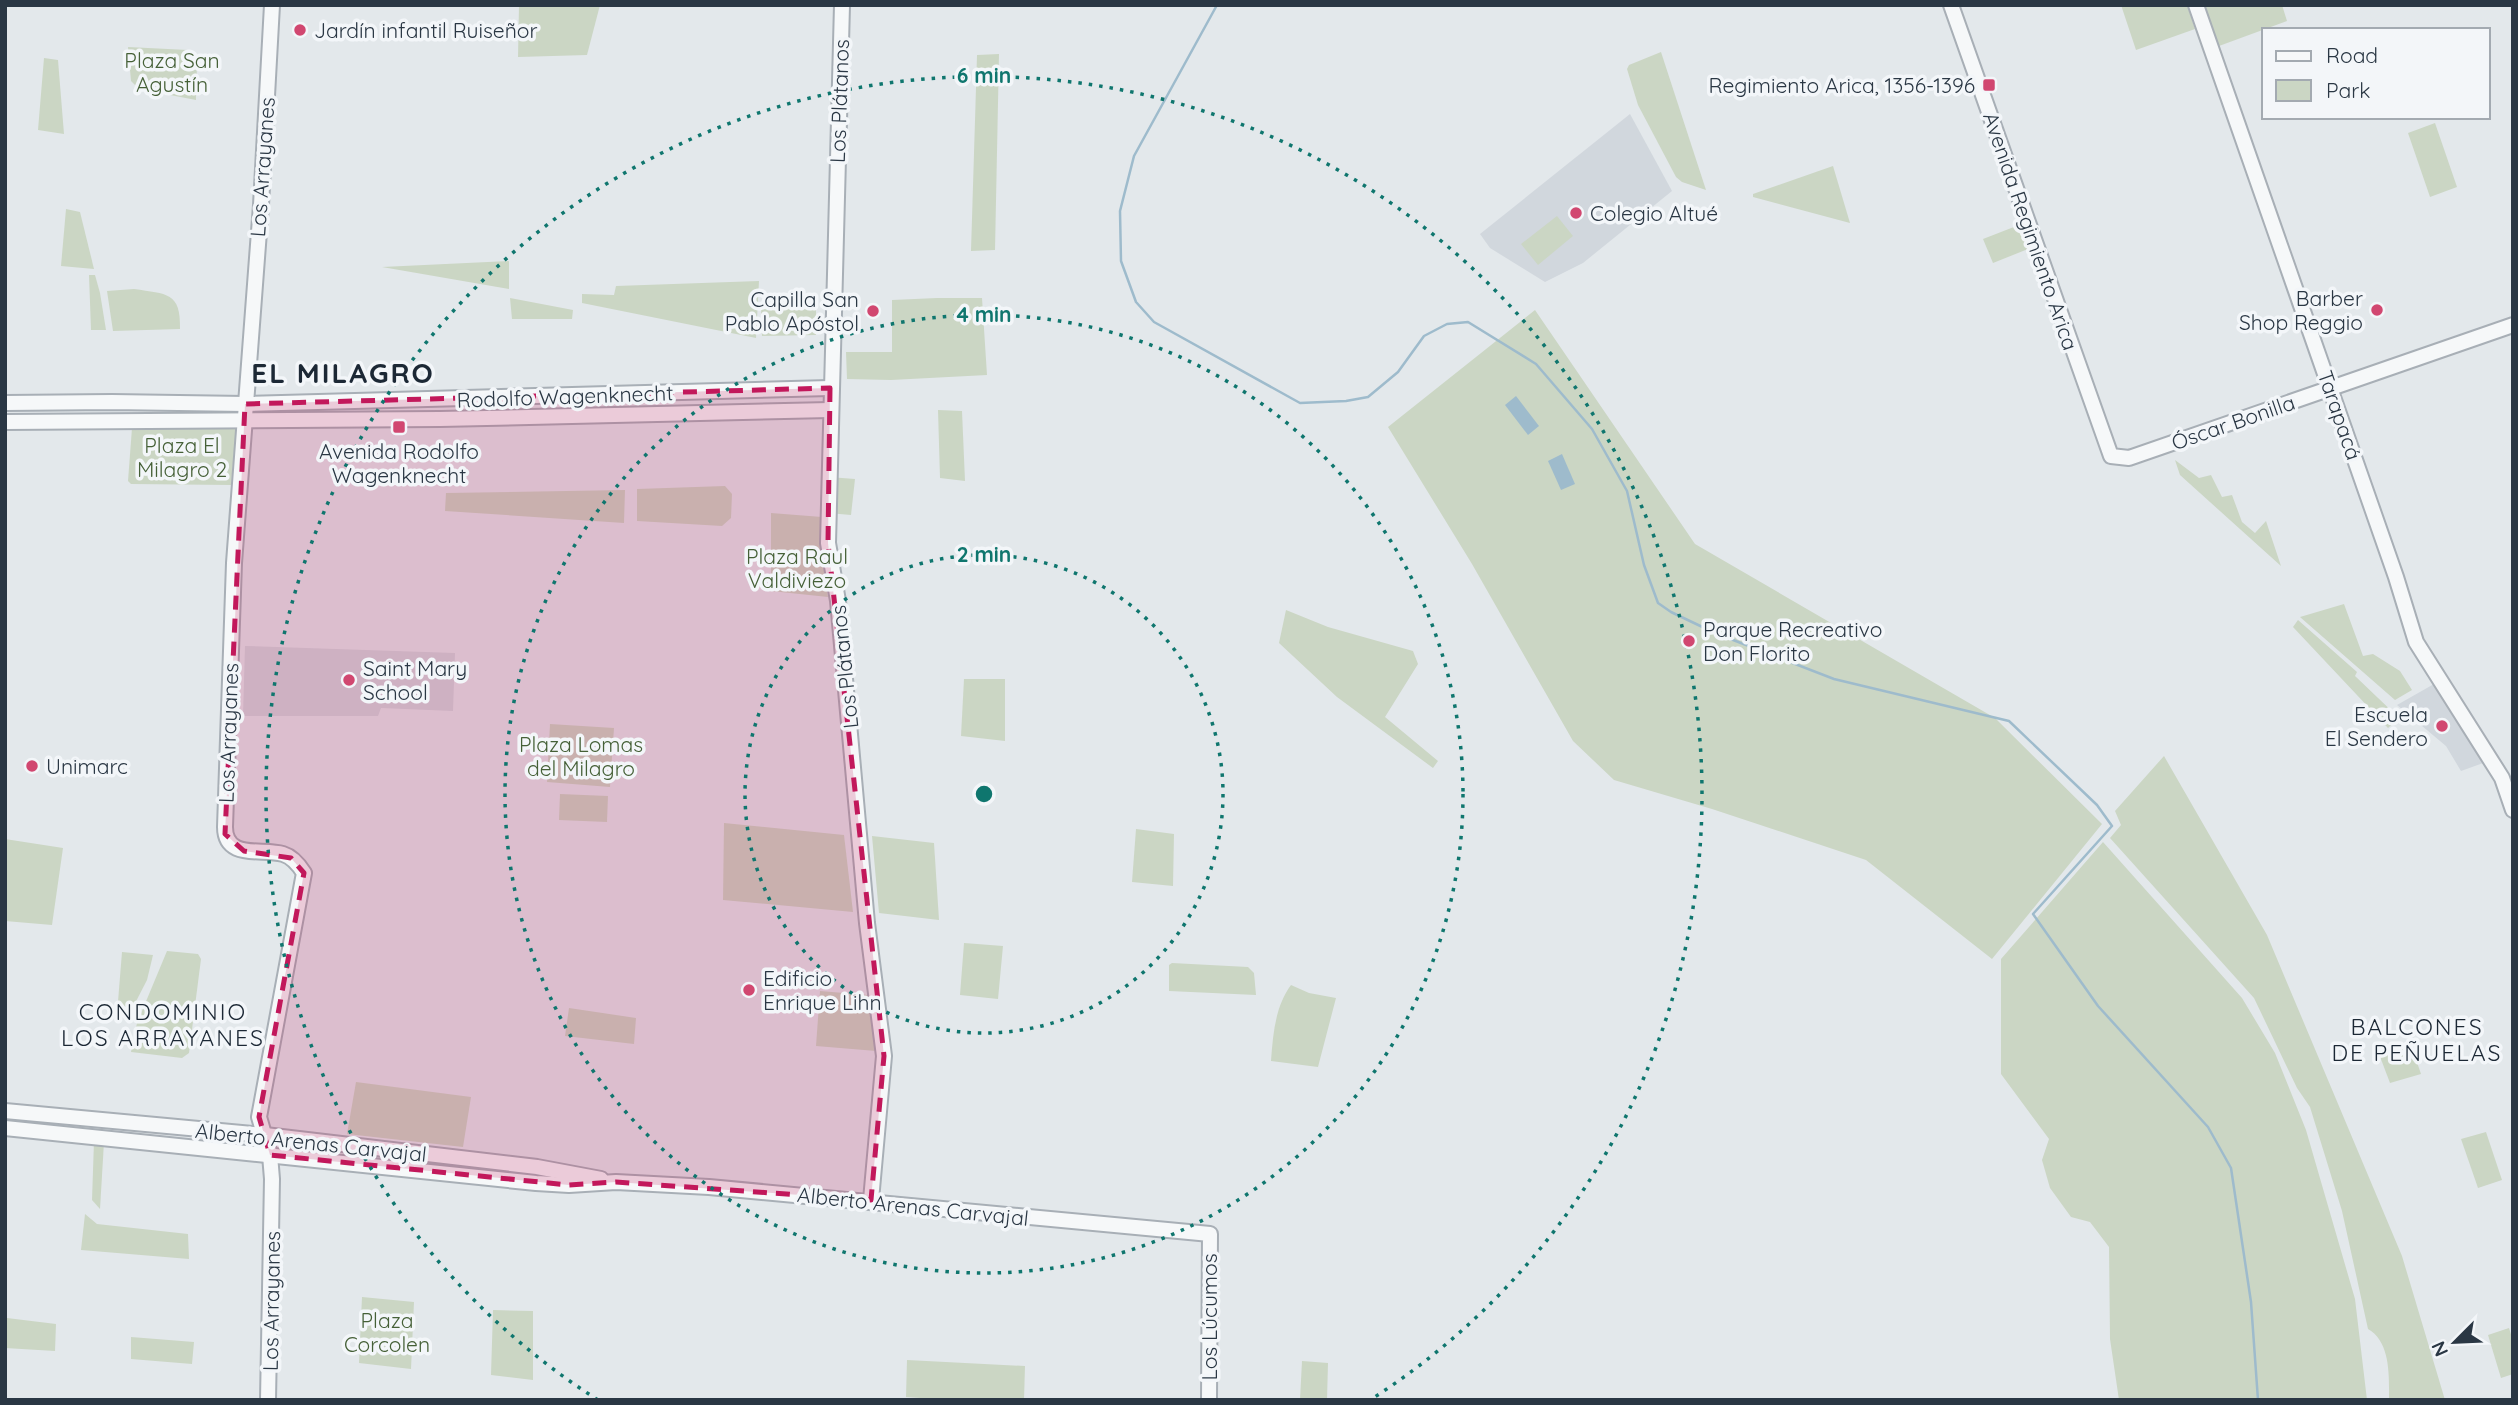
<svg xmlns="http://www.w3.org/2000/svg" width="2518" height="1405" font-family="Quicksand,sans-serif">
<style>
.built{fill:#d1d7dd}
.green{fill:#cbd6c4}
.water{fill:#9ebbcc}
.lines{fill:none;stroke-linecap:round;stroke-linejoin:round}
.stream{stroke:#9ebbcc;stroke-width:2.5}
.minor-casing{stroke:#a8afb6;stroke-width:18}
.minor{stroke:#f6f8f9;stroke-width:14}
.marked{fill:#c2185b;fill-opacity:0.2;stroke:#c2185b;stroke-width:5;stroke-dasharray:14 9;stroke-linejoin:round}
.ring{fill:none;stroke:#0f766e;stroke-width:3.5;stroke-dasharray:3.5 7}
.poi-dot{fill:#d14770;stroke:#f3f6f9;stroke-width:2.5}
.labels{text-anchor:middle;dominant-baseline:central;stroke-width:7;stroke-linejoin:round;paint-order:stroke}
.poi-label{font-size:21px;fill:#2a3744;stroke:#f3f6f9;text-anchor:start}
.park-label{font-size:21px;fill:#456037;stroke:#f3f6f9}
.street-label{font-size:21px;fill:#2a3744;stroke:#f3f6f9}
.neighbourhood-label{font-size:23px;letter-spacing:2px;fill:#1c2835;stroke:#f3f6f9}
.district-label{font-size:28px;font-weight:bold;letter-spacing:2px;fill:#1c2835;stroke:#f3f6f9}
.centre{fill:#0f766e;stroke:#f3f6f9;stroke-width:3.5}
.ring-label{font-size:21px;text-anchor:middle;font-weight:bold;fill:#0f766e;stroke:#f3f6f9;stroke-width:7;stroke-linejoin:round;paint-order:stroke}
</style>
<rect width="100%" height="100%" fill="#e3e8eb"/>
<!-- built -->
<g class="built">
<path d="M 1630,114 L 1672,191 L 1583,263 L 1545,282 L 1490,248 L 1480,234 Z"/>
<path d="M 245,646 L 455,653 L 453,711 L 381,708 L 378,716 L 243,716 Z"/>
<path d="M 2434,684 L 2486,762 L 2461,771 L 2446,746 L 2397,705 Z"/>
</g>
<!-- green -->
<g class="green">
<path d="M 519,5 L 600,5 L 587,55 L 518,57 Z"/>
<path d="M 2121,5 L 2187,5 L 2195,29 L 2136,50 Z"/>
<path d="M 2204,5 L 2282,5 L 2287,21 L 2219,46 Z"/>
<path d="M 128,47 L 188,50 C 201,62 196,83 196,100 L 139,89 L 131,81 Z"/>
<path d="M 1661,52 L 1706,190 L 1682,182 L 1676,177 L 1638,105 L 1627,69 L 1629,65 Z"/>
<path d="M 999,54 L 995,250 L 971,251 L 977,55 Z"/>
<path d="M 44,58 L 58,60 L 64,134 L 38,130 Z"/>
<path d="M 2435,123 L 2457,187 L 2430,197 L 2408,133 Z"/>
<path d="M 1833,166 L 1850,223 L 1753,197 L 1753,194 Z"/>
<path d="M 66,209 L 80,212 L 94,269 L 61,266 Z"/>
<path d="M 1557,216 L 1573,236 L 1538,265 L 1521,244 Z"/>
<path d="M 2019,225 L 2028,249 L 1993,263 L 1983,239 Z"/>
<path d="M 509,261 L 509,289 L 382,267 Z"/>
<path d="M 89,275 L 95,275 L 100,293 L 106,330 L 91,330 Z"/>
<path d="M 759,281 L 756,338 L 582,303 L 582,294 L 614,295 L 616,286 Z"/>
<path d="M 134,289 C 167,294 181,292 180,329 L 113,331 L 107,291 Z"/>
<path d="M 510,298 L 573,310 L 572,319 L 512,319 Z"/>
<path d="M 937,298 L 982,298 L 987,375 L 891,380 L 847,379 L 846,352 L 892,352 L 892,300 Z"/>
<path d="M 761,308 L 816,308 L 816,335 L 762,336 Z"/>
<path d="M 1535,310 L 1695,544 L 1995,718 L 2102,824 L 1992,959 L 1866,860 L 1712,809 L 1614,780 L 1573,741 L 1472,564 L 1388,427 Z"/>
<path d="M 938,410 L 962,411 L 965,481 L 940,478 Z"/>
<path d="M 132,428 L 236,429 L 231,485 L 131,484 L 128,481 Z"/>
<path d="M 2175,460 L 2199,478 L 2211,475 L 2222,497 L 2232,495 L 2242,522 L 2255,533 L 2266,521 L 2281,566 L 2180,475 Z"/>
<path d="M 829,477 L 855,479 L 851,515 L 828,513 Z"/>
<path d="M 725,486 L 732,494 L 731,518 L 722,526 L 637,521 L 637,489 Z"/>
<path d="M 625,490 L 624,523 L 445,511 L 446,493 Z"/>
<path d="M 771,513 L 822,517 L 820,544 L 828,597 L 771,591 Z"/>
<path d="M 2344,604 L 2363,656 L 2373,654 L 2400,671 L 2412,690 L 2395,700 L 2300,617 Z"/>
<path d="M 1286,610 L 1328,627 L 1413,651 L 1418,664 L 1385,717 L 1438,761 L 1433,768 L 1337,697 L 1279,643 Z"/>
<path d="M 2298,620 L 2357,672 L 2355,676 L 2399,718 L 2388,728 L 2293,627 Z"/>
<path d="M 964,679 L 1005,679 L 1005,741 L 961,736 Z"/>
<path d="M 550,724 L 614,728 L 610,787 L 547,782 Z"/>
<path d="M 2164,756 L 2267,935 L 2402,1256 L 2445,1400 L 2389,1400 C 2389,1377 2391,1342 2368,1329 L 2342,1211 L 2310,1107 L 2297,1088 L 2254,998 L 2110,838 L 2121,825 L 2115,811 Z"/>
<path d="M 560,794 L 608,796 L 607,822 L 559,820 Z"/>
<path d="M 724,823 L 844,835 L 853,912 L 723,900 Z"/>
<path d="M 1136,829 L 1174,834 L 1173,886 L 1132,882 Z"/>
<path d="M 872,836 L 934,843 L 939,920 L 879,913 Z"/>
<path d="M 5,839 L 63,848 L 52,925 L 5,921 Z"/>
<path d="M 2103,842 L 2242,998 L 2275,1053 L 2306,1130 L 2355,1299 L 2367,1400 L 2119,1400 L 2110,1339 L 2109,1247 L 2090,1222 L 2071,1217 L 2050,1188 L 2042,1160 L 2049,1139 L 2001,1074 L 2001,959 Z"/>
<path d="M 964,943 L 1003,946 L 998,999 L 960,995 Z"/>
<path d="M 167,951 L 198,954 L 201,959 L 189,1053 L 182,1058 L 131,1052 L 137,1023 Z"/>
<path d="M 122,952 L 153,955 L 147,980 L 129,1015 L 117,1014 Z"/>
<path d="M 1172,963 L 1248,967 L 1254,973 L 1256,995 L 1169,991 L 1169,965 Z"/>
<path d="M 1291,985 L 1309,993 L 1336,998 L 1318,1067 L 1271,1061 C 1273,1034 1275,1007 1291,985 Z"/>
<path d="M 820,991 L 868,995 L 876,1051 L 816,1046 Z"/>
<path d="M 569,1008 L 636,1018 L 634,1044 L 565,1036 Z"/>
<path d="M 2410,1042 L 2421,1074 L 2390,1083 L 2379,1054 Z"/>
<path d="M 356,1082 L 471,1097 L 463,1147 L 347,1134 Z"/>
<path d="M 2486,1132 L 2502,1180 L 2478,1188 L 2461,1139 Z"/>
<path d="M 94,1141 L 104,1142 L 100,1209 L 92,1200 Z"/>
<path d="M 85,1214 L 97,1224 L 188,1234 L 189,1259 L 81,1250 Z"/>
<path d="M 362,1297 L 414,1302 L 411,1369 L 359,1363 Z"/>
<path d="M 493,1310 L 533,1311 L 533,1380 L 491,1375 Z"/>
<path d="M 7,1318 L 56,1324 L 55,1351 L 5,1348 Z"/>
<path d="M 2509,1328 L 2513,1341 L 2513,1374 L 2501,1378 L 2488,1335 Z"/>
<path d="M 131,1337 L 194,1342 L 192,1364 L 131,1359 Z"/>
<path d="M 907,1360 L 1025,1366 L 1024,1400 L 949,1400 L 906,1397 Z"/>
<path d="M 1302,1361 L 1328,1363 L 1327,1400 L 1300,1400 Z"/>
</g>
<!-- water -->
<g class="water">
<path d="M 1516,396 L 1539,426 L 1528,435 L 1505,405 Z"/>
<path d="M 1562,454 L 1575,484 L 1561,490 L 1548,461 Z"/>
</g>
<g class="lines">
<!-- stream -->
<path class="stream" d="M 1217,5 L 1134,156 L 1120,211 L 1121,261 L 1136,302 L 1154,322 L 1300,403 L 1346,401 L 1368,397 L 1398,372 L 1424,336 L 1447,324 L 1468,322 L 1536,364 L 1592,429 L 1627,491 L 1644,565 L 1658,603 L 1671,612 L 1715,633 L 1834,679 L 2009,721 L 2097,805 L 2112,826 L 2033,914 L 2098,1006 L 2208,1127 L 2231,1168 L 2251,1302 L 2258,1400"/>
<!-- minor casing -->
<g class="minor-casing">
<g id="minor">
<path d="M 842,5 L 828,543 L 838,601 L 867,923 L 884,1056 L 871,1200"/>
<path d="M 1951,5 L 2111,456 L 2129,458 L 2513,325"/>
<path d="M 2196,5 L 2396,577 L 2416,642 L 2502,778 L 2513,810"/>
<path d="M 5,403 L 112,402 L 245,404 L 830,388"/>
<path d="M 5,422 L 440,419 L 830,410"/>
<path d="M 5,1111 L 265,1135 L 537,1167 L 601,1179"/>
<path d="M 5,1128 L 536,1183 L 569,1185 L 616,1182 L 709,1187 L 1210,1234 L 1209,1400"/>
<path d="M 268,1400 L 272,1179 L 270,1155 L 259,1117 L 304,873 C 299,865 293,857 283,854 C 262,848 225,860 225,827 L 234,563 L 261,205 L 272,5"/>
</g>
</g>
<!-- minor -->
<use href="#minor" class="minor"/>
</g>
<!-- marked area -->
<path class="marked" d="M 830,388 L 828,543 L 884,1056 L 871,1200 L 616,1182 L 569,1185 L 270,1155 L 259,1117 L 304,873 L 291,858 L 244,851 L 225,834 L 245,404 Z"/>
<!-- distance rings -->
<g class="ring">
<circle cx="984" cy="794" r="239"/>
<circle cx="984" cy="794" r="479"/>
<path d="M598 1400A718 718 0 1 1 1370 1400"/>
</g>
<!-- markers -->
<g class="poi-dot">
<circle cx="300" cy="30" r="7"/>
<rect x="1982" y="78" width="14" height="14" rx="3.5"/>
<circle cx="1576" cy="213" r="7"/>
<circle cx="2377" cy="310" r="7"/>
<circle cx="873" cy="311" r="7"/>
<rect x="392" y="420" width="14" height="14" rx="3.5"/>
<circle cx="1689" cy="641" r="7"/>
<circle cx="349" cy="680" r="7"/>
<circle cx="2442" cy="726" r="7"/>
<circle cx="32" cy="766" r="7"/>
<circle cx="749" cy="990" r="7"/>
</g>
<g class="labels">
<!-- poi labels -->
<g class="poi-label">
<text x="314" y="30">Jardín infantil Ruiseñor</text>
<text x="1975" y="85" text-anchor="end">Regimiento Arica, 1356-1396</text>
<text x="1590" y="213">Colegio Altué</text>
<text x="2363" y="298" text-anchor="end">Barber<tspan x="2363" dy="24">Shop Reggio</tspan></text>
<text x="859" y="299" text-anchor="end">Capilla San<tspan x="859" dy="24">Pablo Apóstol</tspan></text>
<text x="399" y="451" text-anchor="middle">Avenida Rodolfo<tspan x="399" dy="24">Wagenknecht</tspan></text>
<text x="1703" y="629">Parque Recreativo<tspan x="1703" dy="24">Don Florito</tspan></text>
<text x="363" y="668">Saint Mary<tspan x="363" dy="24">School</tspan></text>
<text x="2428" y="714" text-anchor="end">Escuela<tspan x="2428" dy="24">El Sendero</tspan></text>
<text x="46" y="766">Unimarc</text>
<text x="763" y="978">Edificio<tspan x="763" dy="24">Enrique Lihn</tspan></text>
</g>
<!-- park labels -->
<g class="park-label">
<text x="172" y="60">Plaza San<tspan x="172" dy="24">Agustín</tspan></text>
<text x="182" y="445">Plaza El<tspan x="182" dy="24">Milagro 2</tspan></text>
<text x="797" y="556">Plaza Raul<tspan x="797" dy="24">Valdiviezo</tspan></text>
<text x="581" y="744">Plaza Lomas<tspan x="581" dy="24">del Milagro</tspan></text>
<text x="387" y="1320">Plaza<tspan x="387" dy="24">Corcolen</tspan></text>
</g>
<!-- street labels -->
<g class="street-label">
<text transform="translate(839 101) rotate(-88)">Los Plátanos</text>
<text transform="translate(262 167) rotate(-86)">Los Arrayanes</text>
<text transform="translate(2031 231) rotate(71)">Avenida Regimiento Arica</text>
<text transform="translate(565 396) rotate(-2)">Rodolfo Wagenknecht</text>
<text transform="translate(2340 415) rotate(71)">Tarapacá</text>
<text transform="translate(2233 422) rotate(-19)">Óscar Bonilla</text>
<text transform="translate(844 667) rotate(-96)">Los Plátanos</text>
<text transform="translate(228 733) rotate(-88)">Los Arrayanes</text>
<text transform="translate(311 1142) rotate(6)">Alberto Arenas Carvajal</text>
<text transform="translate(913 1206) rotate(6)">Alberto Arenas Carvajal</text>
<text transform="translate(271 1301) rotate(-89)">Los Arrayanes</text>
<text transform="translate(1209 1317) rotate(-90)">Los Lúcumos</text>
</g>
<!-- neighbourhood labels -->
<g class="neighbourhood-label">
<text x="163" y="1011">CONDOMINIO<tspan x="163" dy="26">LOS ARRAYANES</tspan></text>
<text x="2417" y="1026">BALCONES<tspan x="2417" dy="26">DE PEÑUELAS</tspan></text>
</g>
<!-- district labels -->
<g class="district-label">
<text x="343" y="372">EL MILAGRO</text>
</g>
</g>
<circle cx="984" cy="794" r="10" class="centre"/>
<g class="ring-label">
<text x="984" y="83">6 min</text>
<text x="984" y="322">4 min</text>
<text x="984" y="562">2 min</text>
</g>
<!-- border -->
<rect width="2518" height="1405" fill="none" stroke="#2a3744" stroke-width="14"/>
<!-- legend -->
<rect x="2262" y="28" width="228" height="91" fill="#f3f6f9" stroke="#a3aab1" stroke-width="2"/>
<rect x="2276" y="51" width="35" height="10" fill="#f6f8f9" stroke="#a3aab1" stroke-width="2"/>
<text x="2326" y="63" font-size="21" fill="#2a3744">Road</text>
<rect x="2276" y="80" width="35" height="21" fill="#cbd6c4" stroke="#a3aab1" stroke-width="2"/>
<text x="2326" y="98" font-size="21" fill="#2a3744">Park</text>
<!-- north arrow -->
<g transform="translate(2455 1342) rotate(246)" stroke="#f3f6f9" stroke-width="5" paint-order="stroke">
<path d="M0-5L12 26L0 18L-12 26Z" fill="#2a3744"/>
<text y="-10" font-size="19" font-weight="bold" text-anchor="middle" fill="#2a3744">N</text>
</g>
</svg>
